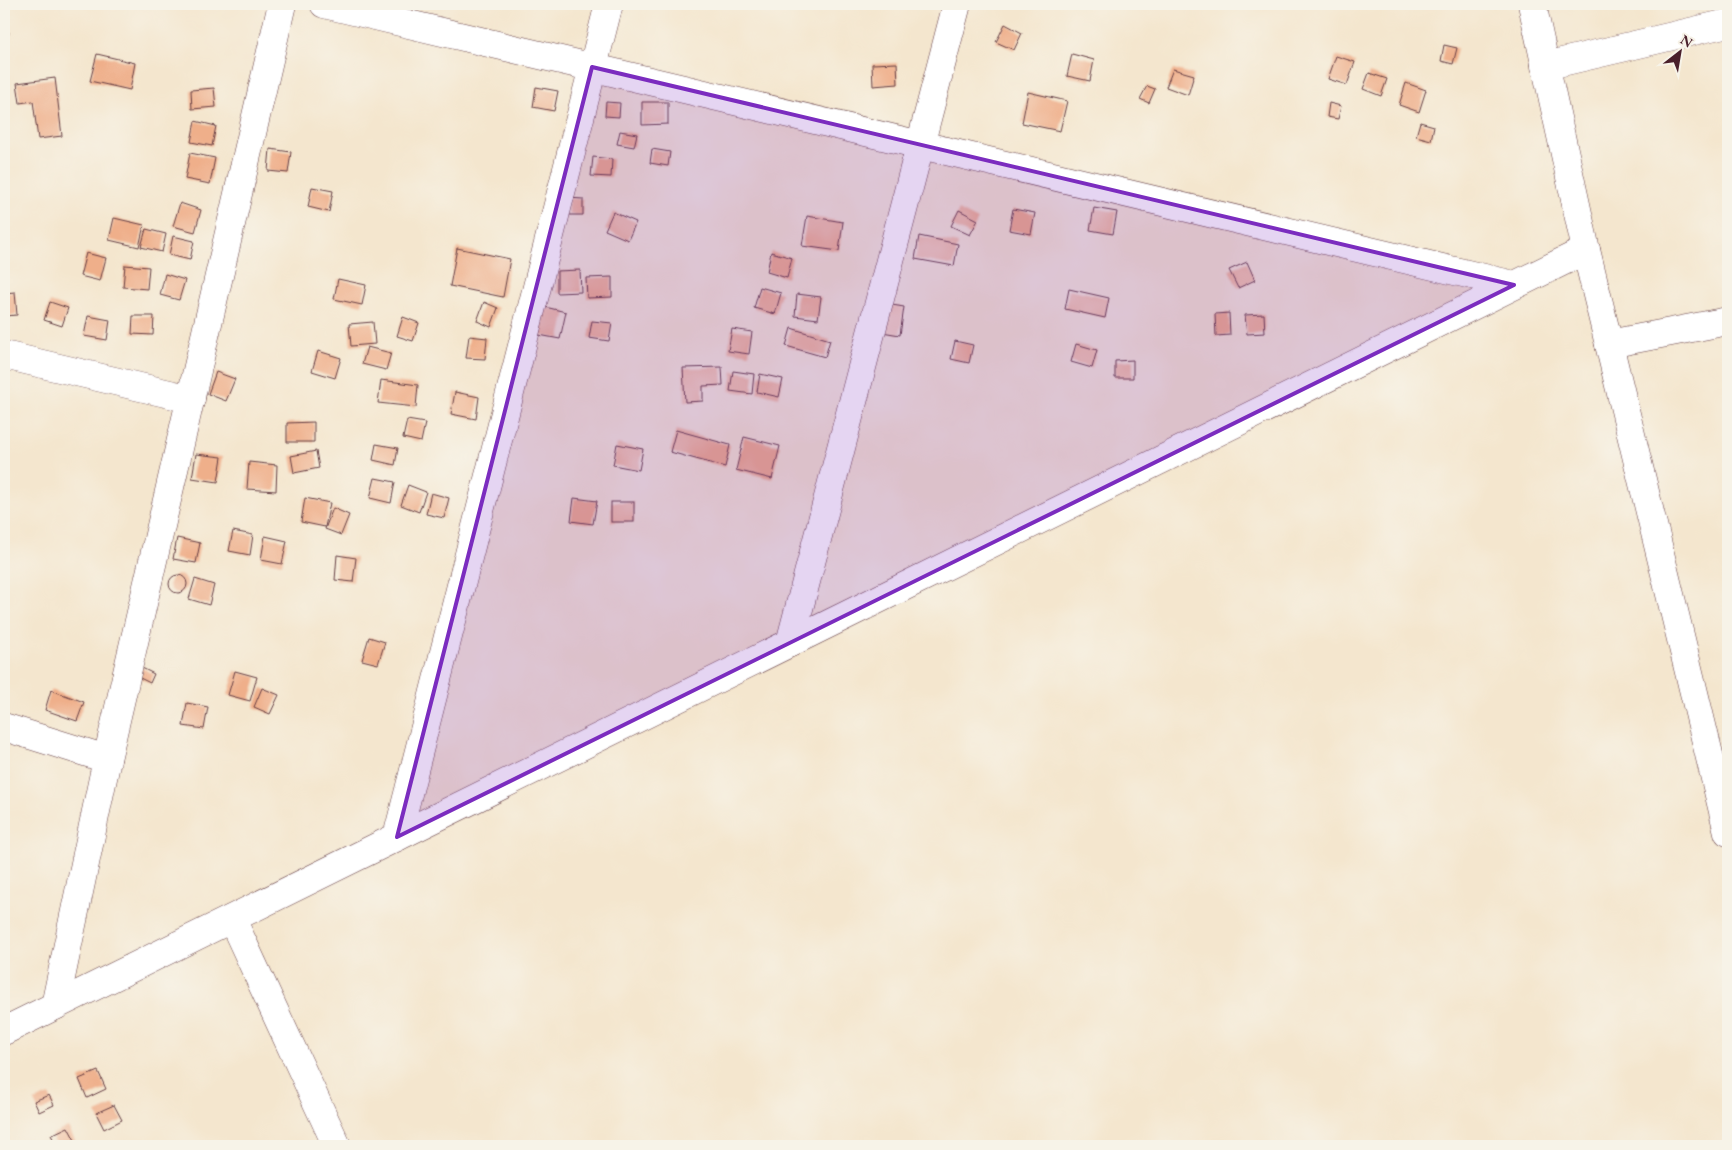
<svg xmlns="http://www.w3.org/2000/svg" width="1732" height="1150" font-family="'EB Garamond',serif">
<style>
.building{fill:#efaf8a}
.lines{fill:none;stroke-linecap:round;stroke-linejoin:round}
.minor-casing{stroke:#643d43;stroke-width:29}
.major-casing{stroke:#643d43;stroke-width:29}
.minor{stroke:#fff;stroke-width:28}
.major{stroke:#fff;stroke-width:28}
.marked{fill:#7b2cbf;fill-opacity:0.2;stroke:#7b2cbf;stroke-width:4;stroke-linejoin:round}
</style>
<rect width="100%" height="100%" fill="#f7f3e8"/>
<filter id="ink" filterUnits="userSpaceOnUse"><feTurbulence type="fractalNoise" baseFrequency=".02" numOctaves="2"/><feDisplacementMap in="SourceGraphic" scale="10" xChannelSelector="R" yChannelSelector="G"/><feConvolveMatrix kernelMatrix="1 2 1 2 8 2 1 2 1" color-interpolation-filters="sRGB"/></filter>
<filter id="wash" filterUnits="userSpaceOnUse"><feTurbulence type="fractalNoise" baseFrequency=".0096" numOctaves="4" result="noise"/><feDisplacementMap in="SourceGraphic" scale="20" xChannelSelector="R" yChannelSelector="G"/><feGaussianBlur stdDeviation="1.12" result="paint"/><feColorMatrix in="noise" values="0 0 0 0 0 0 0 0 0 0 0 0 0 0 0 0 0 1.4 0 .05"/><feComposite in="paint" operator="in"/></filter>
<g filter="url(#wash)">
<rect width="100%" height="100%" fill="#f4e6ce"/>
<g id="blocks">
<!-- building -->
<g class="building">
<path d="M 1005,24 L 1022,33 L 1014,50 L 996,42 Z"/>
<path d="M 4,31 L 9,32 L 5,57 L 4,57 Z"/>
<path d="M 1444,45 L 1457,48 L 1453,64 L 1441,61 Z"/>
<path d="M 97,54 L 135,63 L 130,90 L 90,81 Z"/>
<path d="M 1072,54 L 1094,60 L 1090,81 L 1067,76 Z"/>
<path d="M 1336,56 L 1355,62 L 1347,85 L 1328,79 Z"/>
<path d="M 897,63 L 898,84 L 873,86 L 872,64 Z"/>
<path d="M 1173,69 L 1194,75 L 1188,95 L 1166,87 Z"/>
<path d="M 1369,73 L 1387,79 L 1381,96 L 1363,89 Z"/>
<path d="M 55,78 L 62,136 L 38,139 L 33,101 L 20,103 L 17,83 Z"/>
<path d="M 1406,83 L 1426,90 L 1419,112 L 1399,105 Z"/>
<path d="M 1147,86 L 1155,89 L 1149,103 L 1140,99 Z"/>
<path d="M 536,87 L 558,91 L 554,111 L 533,107 Z"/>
<path d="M 214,88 L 216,107 L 192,109 L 191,90 Z"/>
<path d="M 1028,92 L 1067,101 L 1060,131 L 1022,123 Z"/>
<path d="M 606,102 L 620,103 L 619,117 L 605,116 Z"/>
<path d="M 642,102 L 668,102 L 668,124 L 642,125 Z"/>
<path d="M 1329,103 L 1341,106 L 1338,119 L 1327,117 Z"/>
<path d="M 195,121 L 216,126 L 212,146 L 191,142 Z"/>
<path d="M 1420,122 L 1434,126 L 1431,140 L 1416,136 Z"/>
<path d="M 620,131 L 637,134 L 634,147 L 617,144 Z"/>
<path d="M 270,149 L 291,152 L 288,173 L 268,171 Z"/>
<path d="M 652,149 L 670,152 L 668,166 L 650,163 Z"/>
<path d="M 190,153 L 215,158 L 210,184 L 185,179 Z"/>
<path d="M 593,157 L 612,159 L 611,177 L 591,176 Z"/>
<path d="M 312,187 L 333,191 L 329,212 L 308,207 Z"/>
<path d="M 568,198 L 583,199 L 583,215 L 569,215 Z"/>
<path d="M 180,203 L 201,210 L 195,232 L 173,226 Z"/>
<path d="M 1094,208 L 1117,212 L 1113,234 L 1090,230 Z"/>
<path d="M 1013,209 L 1035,213 L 1031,234 L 1009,230 Z"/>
<path d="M 959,210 L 978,220 L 970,235 L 951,226 Z"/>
<path d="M 613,212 L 636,222 L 628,240 L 605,230 Z"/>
<path d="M 807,216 L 843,222 L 839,251 L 802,246 Z"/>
<path d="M 114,218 L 144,225 L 139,247 L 109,240 Z"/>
<path d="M 146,229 L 166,234 L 162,252 L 141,247 Z"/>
<path d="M 173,236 L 194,241 L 190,260 L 169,255 Z"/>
<path d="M 919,236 L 958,244 L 954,266 L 915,259 Z"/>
<path d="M 457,248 L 510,259 L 503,297 L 450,286 Z"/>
<path d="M 771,252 L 792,258 L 787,278 L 767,272 Z"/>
<path d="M 86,253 L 106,258 L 100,281 L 80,276 Z"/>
<path d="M 1247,262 L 1255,280 L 1238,288 L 1229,270 Z"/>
<path d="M 125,265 L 149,267 L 147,289 L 123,287 Z"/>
<path d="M 580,270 L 581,292 L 557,293 L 557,271 Z"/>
<path d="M 165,274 L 185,280 L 179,300 L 160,295 Z"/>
<path d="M 612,277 L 612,297 L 587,298 L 586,278 Z"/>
<path d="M 338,279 L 366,285 L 362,305 L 334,299 Z"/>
<path d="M 760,287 L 781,293 L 775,314 L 754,308 Z"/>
<path d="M 1069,289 L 1109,298 L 1105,318 L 1065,309 Z"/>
<path d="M 15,292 L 17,315 L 4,316 L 4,293 Z"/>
<path d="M 797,294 L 821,297 L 818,319 L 795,316 Z"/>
<path d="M 50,302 L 68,308 L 62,326 L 44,320 Z"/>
<path d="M 484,302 L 498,308 L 491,327 L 477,321 Z"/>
<path d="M 880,303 L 904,307 L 900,335 L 876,331 Z"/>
<path d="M 545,307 L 566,312 L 560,339 L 539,335 Z"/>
<path d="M 1229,313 L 1230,335 L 1216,336 L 1215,314 Z"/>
<path d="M 1264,314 L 1265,333 L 1247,334 L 1245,315 Z"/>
<path d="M 88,316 L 110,320 L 107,340 L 84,336 Z"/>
<path d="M 133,316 L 154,316 L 153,335 L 132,334 Z"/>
<path d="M 403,317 L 419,323 L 413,341 L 397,336 Z"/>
<path d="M 592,321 L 612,323 L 609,341 L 589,338 Z"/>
<path d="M 373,322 L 375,344 L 351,346 L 349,324 Z"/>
<path d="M 791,328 L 830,340 L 825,357 L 786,346 Z"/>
<path d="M 732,329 L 752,332 L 749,354 L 728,351 Z"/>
<path d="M 469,336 L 487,338 L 485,359 L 466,358 Z"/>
<path d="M 955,341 L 973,345 L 969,363 L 951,359 Z"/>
<path d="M 1076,344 L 1097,350 L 1092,368 L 1071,362 Z"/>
<path d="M 367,347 L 391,353 L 386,370 L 362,364 Z"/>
<path d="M 318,351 L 341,358 L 335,378 L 312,371 Z"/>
<path d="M 1133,360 L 1133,378 L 1115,378 L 1115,361 Z"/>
<path d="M 722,367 L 723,385 L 703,386 L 703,401 L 685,402 L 683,368 Z"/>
<path d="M 733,371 L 754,374 L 752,394 L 730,391 Z"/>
<path d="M 216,372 L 235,379 L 226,401 L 208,394 Z"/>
<path d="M 760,374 L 783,379 L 779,397 L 757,392 Z"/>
<path d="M 381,380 L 418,385 L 416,407 L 378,403 Z"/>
<path d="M 455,392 L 479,397 L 476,419 L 451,414 Z"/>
<path d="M 407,420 L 425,423 L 421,442 L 403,438 Z"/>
<path d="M 314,422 L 314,442 L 287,442 L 287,423 Z"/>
<path d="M 676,430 L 730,445 L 725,467 L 670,452 Z"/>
<path d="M 744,437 L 780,446 L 772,479 L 736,470 Z"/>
<path d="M 376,444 L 398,448 L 395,465 L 373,460 Z"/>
<path d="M 617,444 L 643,449 L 639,470 L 613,465 Z"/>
<path d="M 316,451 L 319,468 L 294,473 L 291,456 Z"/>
<path d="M 196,454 L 222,457 L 218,482 L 192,478 Z"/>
<path d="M 249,462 L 277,465 L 276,491 L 247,489 Z"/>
<path d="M 375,478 L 395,482 L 391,503 L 370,498 Z"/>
<path d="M 408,485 L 426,492 L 419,512 L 401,505 Z"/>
<path d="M 431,493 L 449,498 L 444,518 L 426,514 Z"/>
<path d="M 305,498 L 330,503 L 325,527 L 301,522 Z"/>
<path d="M 574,498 L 597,501 L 593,524 L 571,521 Z"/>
<rect x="611" y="502" width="23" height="20"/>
<path d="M 333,508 L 349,515 L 341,535 L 325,529 Z"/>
<path d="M 233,531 L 253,535 L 250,555 L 229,551 Z"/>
<path d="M 265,536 L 287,541 L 282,564 L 261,560 Z"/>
<path d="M 177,538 L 200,543 L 196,563 L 173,559 Z"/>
<path d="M 337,555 L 356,558 L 353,582 L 335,580 Z"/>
<circle cx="178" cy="584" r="9"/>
<path d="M 195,579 L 214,585 L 209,605 L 189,599 Z"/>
<path d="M 369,637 L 385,642 L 378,664 L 362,660 Z"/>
<path d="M 140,667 L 154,674 L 150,683 L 136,676 Z"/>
<path d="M 235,671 L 257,677 L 250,701 L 228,695 Z"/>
<path d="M 262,688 L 279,695 L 270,714 L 254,707 Z"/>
<path d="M 51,690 L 84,702 L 77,721 L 45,710 Z"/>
<path d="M 187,703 L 208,707 L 204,729 L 183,726 Z"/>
<path d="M 98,1071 L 106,1089 L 87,1098 L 79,1079 Z"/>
<path d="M 49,1095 L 54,1105 L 39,1112 L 34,1101 Z"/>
<path d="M 114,1105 L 122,1120 L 104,1129 L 96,1113 Z"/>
<path d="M 68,1127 L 78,1146 L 57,1146 L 51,1135 Z"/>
</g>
</g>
</g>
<g filter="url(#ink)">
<use href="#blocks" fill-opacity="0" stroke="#643d43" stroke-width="1"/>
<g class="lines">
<!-- minor casing -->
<g class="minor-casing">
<g id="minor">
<path d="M 324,4 L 1514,285"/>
<path d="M 1545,66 L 1728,23"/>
<path d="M 1609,344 L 1728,321"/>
<path d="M 4,355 L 191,399"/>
<path d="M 790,643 L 957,4"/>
<path d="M 4,727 L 107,759"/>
<path d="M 397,837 L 609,4"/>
<path d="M 232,919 L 337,1146"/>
<path d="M 55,1006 L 107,759 L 282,4"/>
<path d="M 4,1031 L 1586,250"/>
</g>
</g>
<!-- major casing -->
<g class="major-casing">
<path id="major" d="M 1532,4 L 1586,250 L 1728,832"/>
</g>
<!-- minor -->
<use href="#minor" class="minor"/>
<!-- major -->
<use href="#major" class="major"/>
</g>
</g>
<!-- marked area -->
<path class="marked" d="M 592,67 L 1514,285 L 397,837 Z"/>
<!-- margin -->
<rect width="1732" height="1150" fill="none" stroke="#f7f3e8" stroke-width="20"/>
<!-- north arrow -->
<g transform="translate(1680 52) rotate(31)" stroke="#f7f3e8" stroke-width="4" paint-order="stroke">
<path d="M0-4L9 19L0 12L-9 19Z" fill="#4a1f2b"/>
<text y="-8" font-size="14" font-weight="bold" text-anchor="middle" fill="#4a1f2b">N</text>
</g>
</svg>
